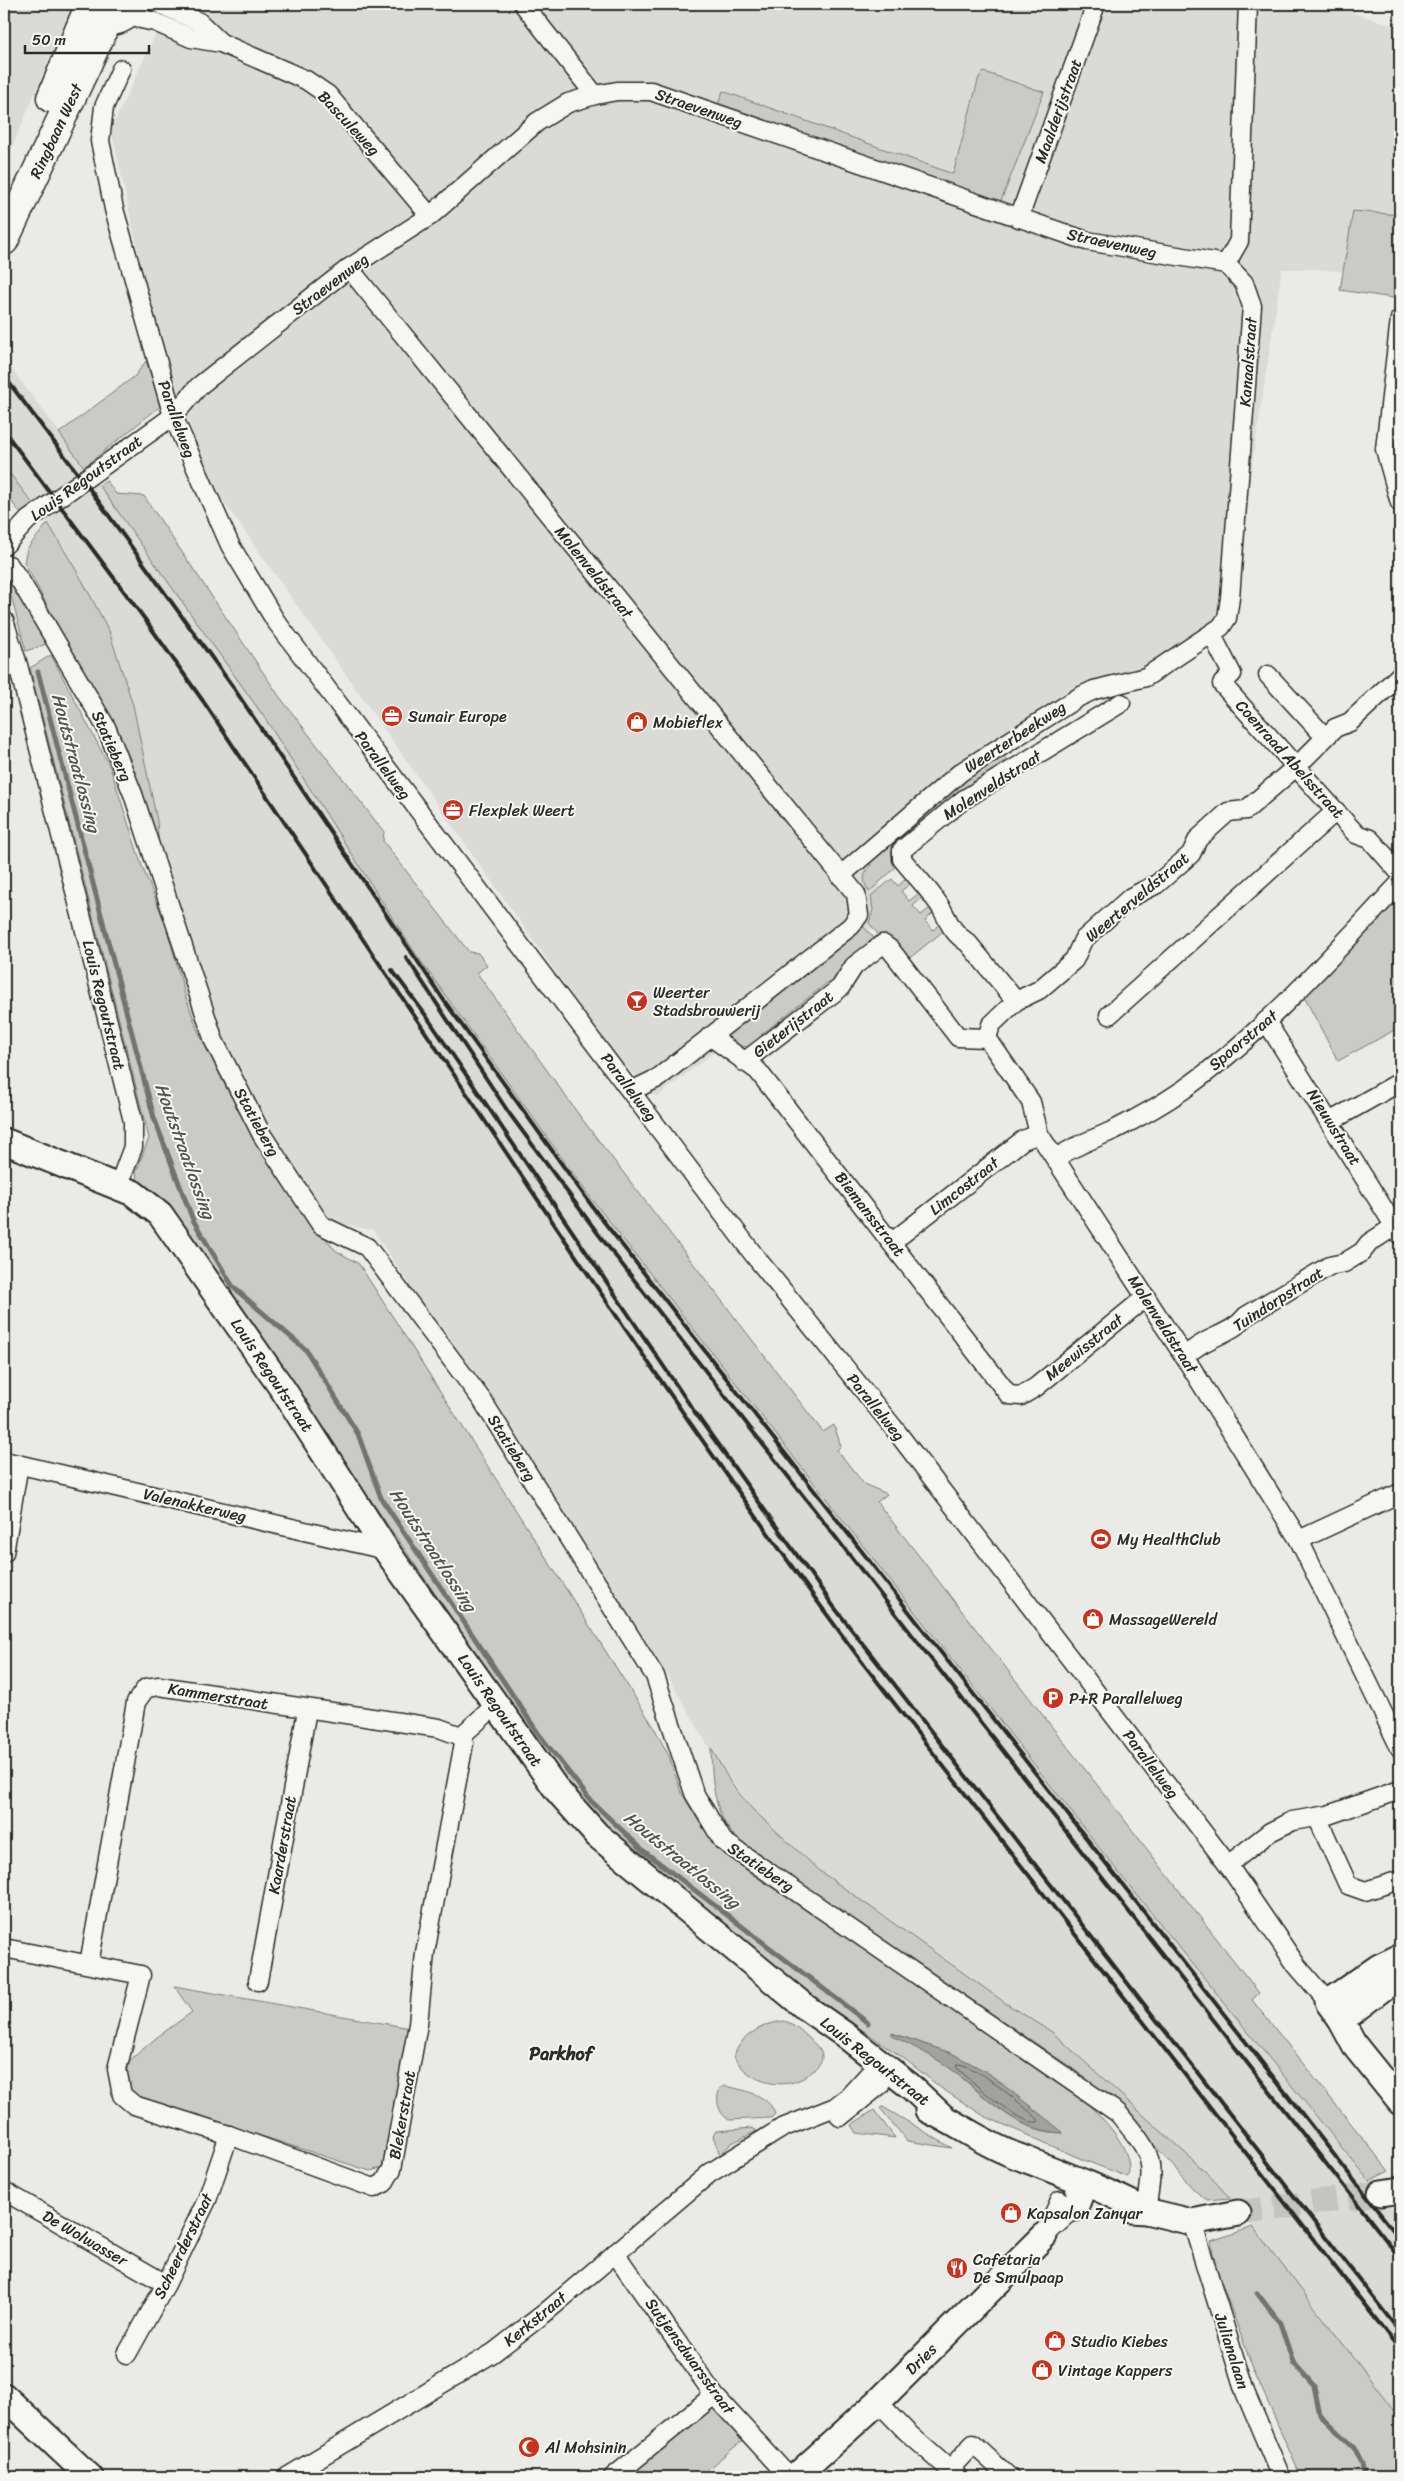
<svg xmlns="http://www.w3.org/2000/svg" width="1404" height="2481" font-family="Sriracha,sans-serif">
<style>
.built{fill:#dadad6}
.green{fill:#cacac7;stroke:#7a7a79;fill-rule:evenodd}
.water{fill:#a1a19e;stroke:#727270}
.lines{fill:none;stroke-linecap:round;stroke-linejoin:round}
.shore{stroke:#5a5a59;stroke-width:1}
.stream{stroke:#727270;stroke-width:5}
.secondary-tunnel{stroke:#c4c4c1;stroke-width:25;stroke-dasharray:25 12;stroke-linecap:butt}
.street-casing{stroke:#2b2b2b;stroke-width:21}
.secondary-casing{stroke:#2b2b2b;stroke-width:29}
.primary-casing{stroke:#2b2b2b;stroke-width:31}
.street{stroke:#f6f6f2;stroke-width:18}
.secondary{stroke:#f6f6f2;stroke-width:25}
.primary{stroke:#f6f6f2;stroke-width:28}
.rail{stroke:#2b2b2b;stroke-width:4}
.labels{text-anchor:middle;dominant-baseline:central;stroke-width:4;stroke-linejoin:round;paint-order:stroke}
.street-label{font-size:16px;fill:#2b2b2b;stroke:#f6f6f2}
.poi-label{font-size:16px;fill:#2b2b2b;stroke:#f6f6f2;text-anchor:start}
.water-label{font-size:18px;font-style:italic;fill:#545453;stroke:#f6f6f2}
.neighbourhood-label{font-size:18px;font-weight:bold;fill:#2b2b2b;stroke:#f6f6f2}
</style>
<rect width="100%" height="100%" fill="#eaeae6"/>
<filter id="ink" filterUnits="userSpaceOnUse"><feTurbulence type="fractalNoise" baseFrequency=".02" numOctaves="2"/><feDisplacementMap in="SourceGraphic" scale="10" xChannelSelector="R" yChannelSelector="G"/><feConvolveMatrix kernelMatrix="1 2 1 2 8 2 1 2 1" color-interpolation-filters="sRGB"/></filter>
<g filter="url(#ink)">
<!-- built -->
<g class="built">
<path d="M 4,4 L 73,4 L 4,166 Z"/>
<path d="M 170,4 L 1327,4 L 1400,28 L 1400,277 L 1315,269 L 1282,269 L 1228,621 L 1088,703 L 974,778 L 881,854 L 879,922 L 657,1097 L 615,1056 L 212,485 L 158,341 L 111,129 Z"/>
<path d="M 4,359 L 119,511 L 264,717 L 415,953 L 587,1193 L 1123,1878 L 1400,2220 L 1400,2418 L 1253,2227 L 1206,2172 L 1052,2032 L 1007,2004 L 820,1871 L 752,1809 L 714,1756 L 662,1666 L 373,1230 L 322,1220 L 265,1151 L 229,1093 L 198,1031 L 185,995 L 166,925 L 157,821 L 133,705 L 109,631 L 64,548 L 48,523 L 4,466 Z"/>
</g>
<!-- green -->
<g class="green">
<path d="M 984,72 L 1044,92 L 999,206 L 718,105 L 723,91 L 953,174 L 979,77 Z"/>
<path d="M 1353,211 L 1400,215 L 1400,299 L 1340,290 Z"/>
<path d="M 146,361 L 162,405 L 84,467 L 59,433 L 135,376 Z"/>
<path d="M 4,466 L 34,505 L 22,515 L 4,492 Z"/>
<path d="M 107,481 L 116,494 L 144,496 L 279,696 L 384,832 L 383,841 L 469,952 L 478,953 L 487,965 L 477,973 L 582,1119 L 823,1432 L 834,1425 L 841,1446 L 837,1450 L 864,1484 L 887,1494 L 877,1502 L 1259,1993 L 1252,2000 L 1389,2171 L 1369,2181 L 1123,1878 L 587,1193 L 415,953 L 264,717 L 99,485 Z"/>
<path d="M 48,523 L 82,580 L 109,631 L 133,705 L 157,821 L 161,877 L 146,828 L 130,760 L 24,562 L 27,549 Z"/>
<path d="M 5,574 L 13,579 L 47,644 L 26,651 Z"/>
<path d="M 51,655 L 110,767 L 142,866 L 166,925 L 185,995 L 198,1031 L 229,1093 L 308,1216 L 335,1250 L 359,1264 L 652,1724 L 669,1756 L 681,1792 L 699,1822 L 718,1848 L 743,1868 L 1073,2091 C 1094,2109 1136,2146 1128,2177 L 1086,2161 L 984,2116 L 941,2088 L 906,2060 L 812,1995 L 640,1856 L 585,1806 L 533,1736 L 171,1210 L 158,1196 L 138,1184 L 136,1172 L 149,1138 L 30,668 ZM 892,2033 L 951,2053 L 987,2072 L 1063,2133 C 1017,2133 988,2099 955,2072 C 936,2057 913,2045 892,2033 Z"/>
<path d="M 1002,754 L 1006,760 L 1000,764 L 998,773 L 906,838 L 902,833 L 965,779 Z"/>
<path d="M 896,837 L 900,842 C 885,855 894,853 896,867 L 869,892 C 863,881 862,874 871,865 L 868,861 Z"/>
<path d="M 892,879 L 898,886 L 906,879 L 910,884 L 901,891 L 909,901 L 918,894 L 922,898 L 913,906 L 921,915 L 930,908 L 933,913 L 925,921 L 933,930 L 941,923 L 946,929 L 907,960 L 886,934 L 881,938 L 869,923 L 873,910 L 871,896 Z"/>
<path d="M 1400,901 L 1400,1027 L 1338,1061 L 1301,991 L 1392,903 Z"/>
<path d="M 862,925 L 877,941 L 841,969 L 834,984 L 827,983 L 762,1034 L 761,1041 L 753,1047 L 735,1046 L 725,1036 Z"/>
<path d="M 711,1748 L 731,1783 L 752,1809 L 820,1871 L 1007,2004 L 1052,2032 L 1206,2172 L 1230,2198 L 1207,2200 L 1194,2190 L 1142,2131 L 1072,2068 L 738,1840 C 713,1816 712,1781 711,1748 Z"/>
<path d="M 174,1986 L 410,2028 L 386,2162 L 381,2168 L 370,2171 L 131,2094 L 125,2083 L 130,2060 L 156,2038 L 192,2012 Z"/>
<path d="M 784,2021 C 795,2024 801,2031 809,2038 C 814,2044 822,2049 822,2057 C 822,2063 817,2066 814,2070 C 790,2094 750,2085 734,2057 C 739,2036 764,2023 784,2021 Z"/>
<path d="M 725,2086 C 743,2090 769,2094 775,2114 L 771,2118 L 729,2120 C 718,2113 715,2100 720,2088 Z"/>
<path d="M 883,2107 L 952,2148 L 907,2141 L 880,2108 Z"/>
<path d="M 874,2110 L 895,2138 L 856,2133 L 851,2125 Z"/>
<path d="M 752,2128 L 757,2131 L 732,2143 L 720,2155 L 713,2136 L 716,2131 Z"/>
<path d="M 1253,2227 L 1400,2418 L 1400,2477 L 1301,2477 L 1254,2371 L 1215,2265 L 1211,2241 Z"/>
<path d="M 713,2407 L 742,2441 L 698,2477 L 626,2477 Z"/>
</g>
<!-- water -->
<path class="water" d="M 891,2033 L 951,2053 L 987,2072 L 1064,2133 C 1013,2130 991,2100 954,2071 C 935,2057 914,2047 894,2037 Z"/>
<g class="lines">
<!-- shore -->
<path class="shore" d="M 957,2064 C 975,2063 1023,2106 1038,2119 L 1038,2122 C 1019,2126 972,2081 957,2068 Z"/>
<!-- stream -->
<g class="stream">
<path d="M 38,672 L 154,1118 L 193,1220 L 233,1287 L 306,1350 L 358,1434 L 381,1498 L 538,1733 L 591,1801 L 645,1852 L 868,2023"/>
<path d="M 1257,2293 L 1280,2323 L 1293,2362 L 1314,2386 L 1320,2415 L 1354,2448 L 1362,2464 L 1364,2477"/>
</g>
<!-- secondary-tunnel -->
<path class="secondary-tunnel" d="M 1238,2213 L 1381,2193"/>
<!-- street casing -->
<g class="street-casing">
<g id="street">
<path d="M 160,4 L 199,22 L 221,43"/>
<path d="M 523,4 L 595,95"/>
<path d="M 127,16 L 155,22 L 191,38 L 221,43 L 306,80 L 328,95 L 430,216"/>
<path d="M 121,69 L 104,107 L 100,141 L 114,209 L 173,416 L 230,545 L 275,620 L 754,1255 L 893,1427 L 1228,1865 L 1297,1966 L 1328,2002"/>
<path d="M 1019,218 L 1096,4"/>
<path d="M 1226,264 L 1239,241 L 1248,4"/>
<path d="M 349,268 L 856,894 L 859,915 L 851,926 L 658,1078 L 631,1091"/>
<path d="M 1400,319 L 1385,449 L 1400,503"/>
<path d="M 4,546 L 28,520 L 173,416 L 199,386 L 349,268 L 430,216 L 537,122 L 568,103 L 595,95 L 617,91 L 651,91 L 1087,241 L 1226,264"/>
<path d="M 4,564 L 9,565 L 21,582 L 106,727 L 133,794 L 214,1041 L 262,1135 L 321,1225 L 367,1247 L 482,1400 L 655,1676 L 694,1793 L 723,1841 L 1118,2113 C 1153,2156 1155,2156 1146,2211"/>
<path d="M 4,620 L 18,665 L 133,1121 L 133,1147 L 118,1187"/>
<path d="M 1212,635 L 1232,674 L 1222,684 L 1356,834 L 1370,839 L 1400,873"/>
<path d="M 1268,675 L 1325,737"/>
<path d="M 840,876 L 961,772 L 1079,697 L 1094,690 L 1146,677 L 1221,627 L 1227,618 L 1230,598 L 1252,306 L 1244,283 L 1226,264"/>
<path d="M 1016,1001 L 968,943 C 950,931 950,922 940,906 C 929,889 914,874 902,859 L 902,850 L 963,800 L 1121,703"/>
<path d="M 1109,1015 L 1336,811"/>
<path d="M 1266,1021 L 1400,1235"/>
<path d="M 710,1036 L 758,1071 L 1009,1395 L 1021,1396 L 1036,1387 L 1146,1297"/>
<path d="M 987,1038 L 991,1025 L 1016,1001 L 1039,990 L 1074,960 L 1083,940 L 1131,897 L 1157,884 L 1191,854 L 1198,839 L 1228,812 L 1246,810 L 1297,766 L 1335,728 L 1350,722 L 1400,675"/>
<path d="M 744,1062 L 840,988 L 854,966 L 883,944 L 890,949 L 958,1037 L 987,1038 L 1031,1102 L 1039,1134 L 1184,1356 L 1299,1540 L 1400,1748"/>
<path d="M 1331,1121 L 1400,1082"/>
<path d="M 1056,1158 C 1075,1145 1094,1139 1114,1130 C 1138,1118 1161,1105 1183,1090 C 1265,1032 1332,955 1400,883"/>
<path d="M 892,1242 L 1023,1140 L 1039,1134"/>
<path d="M 1184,1356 C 1191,1351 1198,1346 1205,1342 C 1220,1334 1235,1330 1246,1316 L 1329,1266 L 1344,1263 L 1362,1252 L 1369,1243 L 1395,1226"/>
<path d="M 4,1461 L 386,1550"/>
<path d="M 1299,1540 L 1400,1493"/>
<path d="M 4,1553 L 19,1464"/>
<path d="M 1317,1817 L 1348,1885 L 1365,1891 L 1400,1880"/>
<path d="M 1228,1865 L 1270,1832 L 1292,1821 L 1328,1815 L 1400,1790"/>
<path d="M 4,1948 L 141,1975 L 117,2069 L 122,2095 L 134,2105 L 229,2135 L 374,2188 L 384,2183 L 392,2169 L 418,2024 L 425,1953 L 464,1743 L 461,1736"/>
<path d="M 89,1964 L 136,1702 L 146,1688 L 159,1686 L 439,1728 L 461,1736 L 497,1704"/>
<path d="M 258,1981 L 307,1710"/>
<path d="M 840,2117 L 880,2085 L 885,2066"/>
<path d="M 4,2191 L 166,2284"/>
<path d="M 1192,2222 L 1245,2392 L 1281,2477"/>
<path d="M 1045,2234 L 1060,2200"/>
<path d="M 1044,2236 L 1075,2208"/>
<path d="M 615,2253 L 714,2395 L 789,2477"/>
<path d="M 127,2354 L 166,2284 L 207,2200 L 229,2135"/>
<path d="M 878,2402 L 907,2432 L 958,2477"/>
<path d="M 949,2470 L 973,2444 L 1009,2477"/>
<path d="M 287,2477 L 493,2353 L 546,2312 L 710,2173 L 782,2128 L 835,2107 L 848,2097 L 869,2074 L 885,2066"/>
<path d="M 613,2477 L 714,2395"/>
</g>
</g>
<!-- secondary casing -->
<g class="secondary-casing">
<g id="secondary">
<path d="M 4,1141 L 133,1193 L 160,1214 L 284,1391 L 386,1550 L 557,1790 L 597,1835 L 805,2007 L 845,2035 L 910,2086 L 943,2117"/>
<path d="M 1400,1957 L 1379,1967 L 1328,2002 L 1341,2020 L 1355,2046 L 1400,2102"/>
<path d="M 1341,2020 L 1400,1975"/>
<path d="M 928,2110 C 956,2123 981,2142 1009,2153 C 1055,2171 1102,2188 1146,2211"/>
<path d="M 1381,2193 L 1400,2190"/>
<path d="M 1075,2208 L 1080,2195 L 1077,2180"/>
<path d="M 1131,2210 L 1146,2211 L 1192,2222 L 1238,2213"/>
<path d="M 4,2396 L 90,2477"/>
<path d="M 795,2477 L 878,2402 L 1044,2236"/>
</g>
</g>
<!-- primary casing -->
<g class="primary-casing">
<g id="primary">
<path d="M 92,15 C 108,27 127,20 136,4"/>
<path d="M 51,98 L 87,11"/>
<path d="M 4,241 L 107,22"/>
</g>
</g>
<!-- street -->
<use href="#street" class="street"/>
<!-- secondary -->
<use href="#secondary" class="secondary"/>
<!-- primary -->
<use href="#primary" class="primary"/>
<!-- rail -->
<g class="rail">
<path d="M 4,376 L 91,491 L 233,687 L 443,999 L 597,1213 L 1400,2239"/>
<path d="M 4,431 L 144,618 L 203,701 C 288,829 375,957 461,1085 C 591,1280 722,1474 862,1662 L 1400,2350"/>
<path d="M 406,957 L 509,1113 L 599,1235 L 1400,2258"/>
<path d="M 392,970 L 427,1017 L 696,1414 L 834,1607 L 1400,2332"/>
</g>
</g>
</g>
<!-- icons -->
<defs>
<g id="office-disc" transform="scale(1.125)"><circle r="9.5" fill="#c8321e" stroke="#f6f6f2"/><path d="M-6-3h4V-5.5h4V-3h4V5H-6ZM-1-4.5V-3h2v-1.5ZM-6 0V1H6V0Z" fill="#fff"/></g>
<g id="shop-disc" transform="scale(1.125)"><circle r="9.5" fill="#c8321e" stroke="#f6f6f2"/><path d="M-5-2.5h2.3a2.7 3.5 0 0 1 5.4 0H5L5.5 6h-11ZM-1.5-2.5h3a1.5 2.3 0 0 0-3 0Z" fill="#fff"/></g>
<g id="bar-disc" transform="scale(1.125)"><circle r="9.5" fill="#c8321e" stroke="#f6f6f2"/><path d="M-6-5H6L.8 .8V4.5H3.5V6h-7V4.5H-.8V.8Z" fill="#fff"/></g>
<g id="stadium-disc" transform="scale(1.125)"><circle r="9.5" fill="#c8321e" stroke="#f6f6f2"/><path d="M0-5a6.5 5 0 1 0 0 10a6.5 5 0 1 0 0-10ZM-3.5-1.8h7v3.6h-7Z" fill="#fff"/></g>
<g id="parking-disc" transform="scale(1.125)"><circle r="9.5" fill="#c8321e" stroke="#f6f6f2"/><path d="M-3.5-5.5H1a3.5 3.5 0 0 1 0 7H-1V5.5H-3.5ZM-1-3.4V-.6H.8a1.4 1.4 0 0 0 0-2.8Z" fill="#fff"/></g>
<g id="restaurant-disc" transform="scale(1.125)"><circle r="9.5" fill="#c8321e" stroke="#f6f6f2"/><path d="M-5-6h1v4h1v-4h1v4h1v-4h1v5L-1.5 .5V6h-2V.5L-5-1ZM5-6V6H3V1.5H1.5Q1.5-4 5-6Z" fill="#fff"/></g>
<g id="mosque-disc" transform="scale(1.125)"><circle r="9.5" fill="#c8321e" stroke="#f6f6f2"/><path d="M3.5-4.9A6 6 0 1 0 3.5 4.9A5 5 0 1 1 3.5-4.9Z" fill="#fff"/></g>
</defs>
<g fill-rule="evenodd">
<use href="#office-disc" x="392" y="716"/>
<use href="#shop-disc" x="637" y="722"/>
<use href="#office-disc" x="453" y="810"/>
<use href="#bar-disc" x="637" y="1001"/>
<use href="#stadium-disc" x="1101" y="1539"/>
<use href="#shop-disc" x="1093" y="1619"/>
<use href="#parking-disc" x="1053" y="1698"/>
<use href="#shop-disc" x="1011" y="2213"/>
<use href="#restaurant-disc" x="957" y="2268"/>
<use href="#shop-disc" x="1055" y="2341"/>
<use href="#shop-disc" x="1042" y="2370"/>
<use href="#mosque-disc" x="529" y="2447"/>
</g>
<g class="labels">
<!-- street labels -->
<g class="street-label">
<text transform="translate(699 108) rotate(19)">Straevenweg</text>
<text transform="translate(1058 111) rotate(-70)">Maalderijstraat</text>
<text transform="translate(349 123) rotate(47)">Basculeweg</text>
<text transform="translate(56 131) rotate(-65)">Ringbaan West</text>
<text transform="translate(1112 243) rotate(12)">Straevenweg</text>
<text transform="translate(330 284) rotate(-37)">Straevenweg</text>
<text transform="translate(1248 362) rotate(-86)">Kanaalstraat</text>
<text transform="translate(177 419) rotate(70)">Parallelweg</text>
<text transform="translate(86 478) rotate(-36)">Louis Regoutstraat</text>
<text transform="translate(594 572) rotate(51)">Molenveldstraat</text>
<text transform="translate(1015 737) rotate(-33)">Weerterbeekweg</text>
<text transform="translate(112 746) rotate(66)">Statieberg</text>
<text transform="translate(1290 759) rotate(48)">Coenraad Abelsstraat</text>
<text transform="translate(383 765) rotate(53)">Parallelweg</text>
<text transform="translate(992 785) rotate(-33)">Molenveldstraat</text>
<text transform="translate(1137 897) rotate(-40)">Weerterveldstraat</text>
<text transform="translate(104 1005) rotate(76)">Louis Regoutstraat</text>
<text transform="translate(793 1024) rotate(-38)">Gieterijstraat</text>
<text transform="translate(1243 1040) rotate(-40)">Spoorstraat</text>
<text transform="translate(629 1087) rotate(53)">Parallelweg</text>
<text transform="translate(257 1122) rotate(61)">Statieberg</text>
<text transform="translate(1334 1127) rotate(58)">Nieuwstraat</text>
<text transform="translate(964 1186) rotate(-38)">Limcostraat</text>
<text transform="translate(870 1214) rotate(52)">Biemansstraat</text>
<text transform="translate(1278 1299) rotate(-33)">Tuindorpstraat</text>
<text transform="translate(1163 1324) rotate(57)">Molenveldstraat</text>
<text transform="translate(1084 1347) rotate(-39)">Meewisstraat</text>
<text transform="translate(272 1375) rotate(56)">Louis Regoutstraat</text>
<text transform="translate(876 1407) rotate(51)">Parallelweg</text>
<text transform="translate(512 1448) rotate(58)">Statieberg</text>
<text transform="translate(195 1505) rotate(13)">Valenakkerweg</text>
<text transform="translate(218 1696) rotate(9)">Kammerstraat</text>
<text transform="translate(500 1710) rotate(55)">Louis Regoutstraat</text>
<text transform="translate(1151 1764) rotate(53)">Parallelweg</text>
<text transform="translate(282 1845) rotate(-80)">Kaarderstraat</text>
<text transform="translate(761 1867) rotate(34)">Statieberg</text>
<text transform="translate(875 2061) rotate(38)">Louis Regoutstraat</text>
<text transform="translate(402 2115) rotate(-80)">Blekerstraat</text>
<text transform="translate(85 2238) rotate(30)">De Wolwasser</text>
<text transform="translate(183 2246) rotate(-64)">Scheerderstraat</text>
<text transform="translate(535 2319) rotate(-39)">Kerkstraat</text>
<text transform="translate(1232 2351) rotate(72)">Julianalaan</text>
<text transform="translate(690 2356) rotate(54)">Sutjensdwarsstraat</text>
<text transform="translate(921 2359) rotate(-45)">Dries</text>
</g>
<!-- poi labels -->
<g class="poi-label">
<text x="408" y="716">Sunair Europe</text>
<text x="653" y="722">Mobieflex</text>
<text x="469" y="810">Flexplek Weert</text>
<text x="653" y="992">Weerter<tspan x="653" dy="18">Stadsbrouwerij</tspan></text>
<text x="1117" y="1539">My HealthClub</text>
<text x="1109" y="1619">MassageWereld</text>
<text x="1069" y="1698">P+R Parallelweg</text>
<text x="1027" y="2213">Kapsalon Zanyar</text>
<text x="973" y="2259">Cafetaria<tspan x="973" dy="18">De Smulpaap</tspan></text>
<text x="1071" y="2341">Studio Kiebes</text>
<text x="1058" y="2370">Vintage Kappers</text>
<text x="545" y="2447">Al Mohsinin</text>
</g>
<!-- water labels -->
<g class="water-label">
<text transform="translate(76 763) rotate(75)">Houtstraatlossing</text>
<text transform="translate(185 1151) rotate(70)">Houtstraatlossing</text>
<text transform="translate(433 1550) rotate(57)">Houtstraatlossing</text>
<text transform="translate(682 1860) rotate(39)">Houtstraatlossing</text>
</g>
<!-- neighbourhood labels -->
<g class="neighbourhood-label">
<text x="561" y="2054">Parkhof</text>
</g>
</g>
<!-- margin -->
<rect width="1404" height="2481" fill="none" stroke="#f6f6f2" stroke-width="20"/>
<rect x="10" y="10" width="1384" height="2461" fill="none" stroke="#2b2b2b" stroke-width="2" filter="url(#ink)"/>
<!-- scale -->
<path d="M25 45v8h124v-8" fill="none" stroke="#2b2b2b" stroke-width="2.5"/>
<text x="32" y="45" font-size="15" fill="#2b2b2b" stroke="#f6f6f2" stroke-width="4" paint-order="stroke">50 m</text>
</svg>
